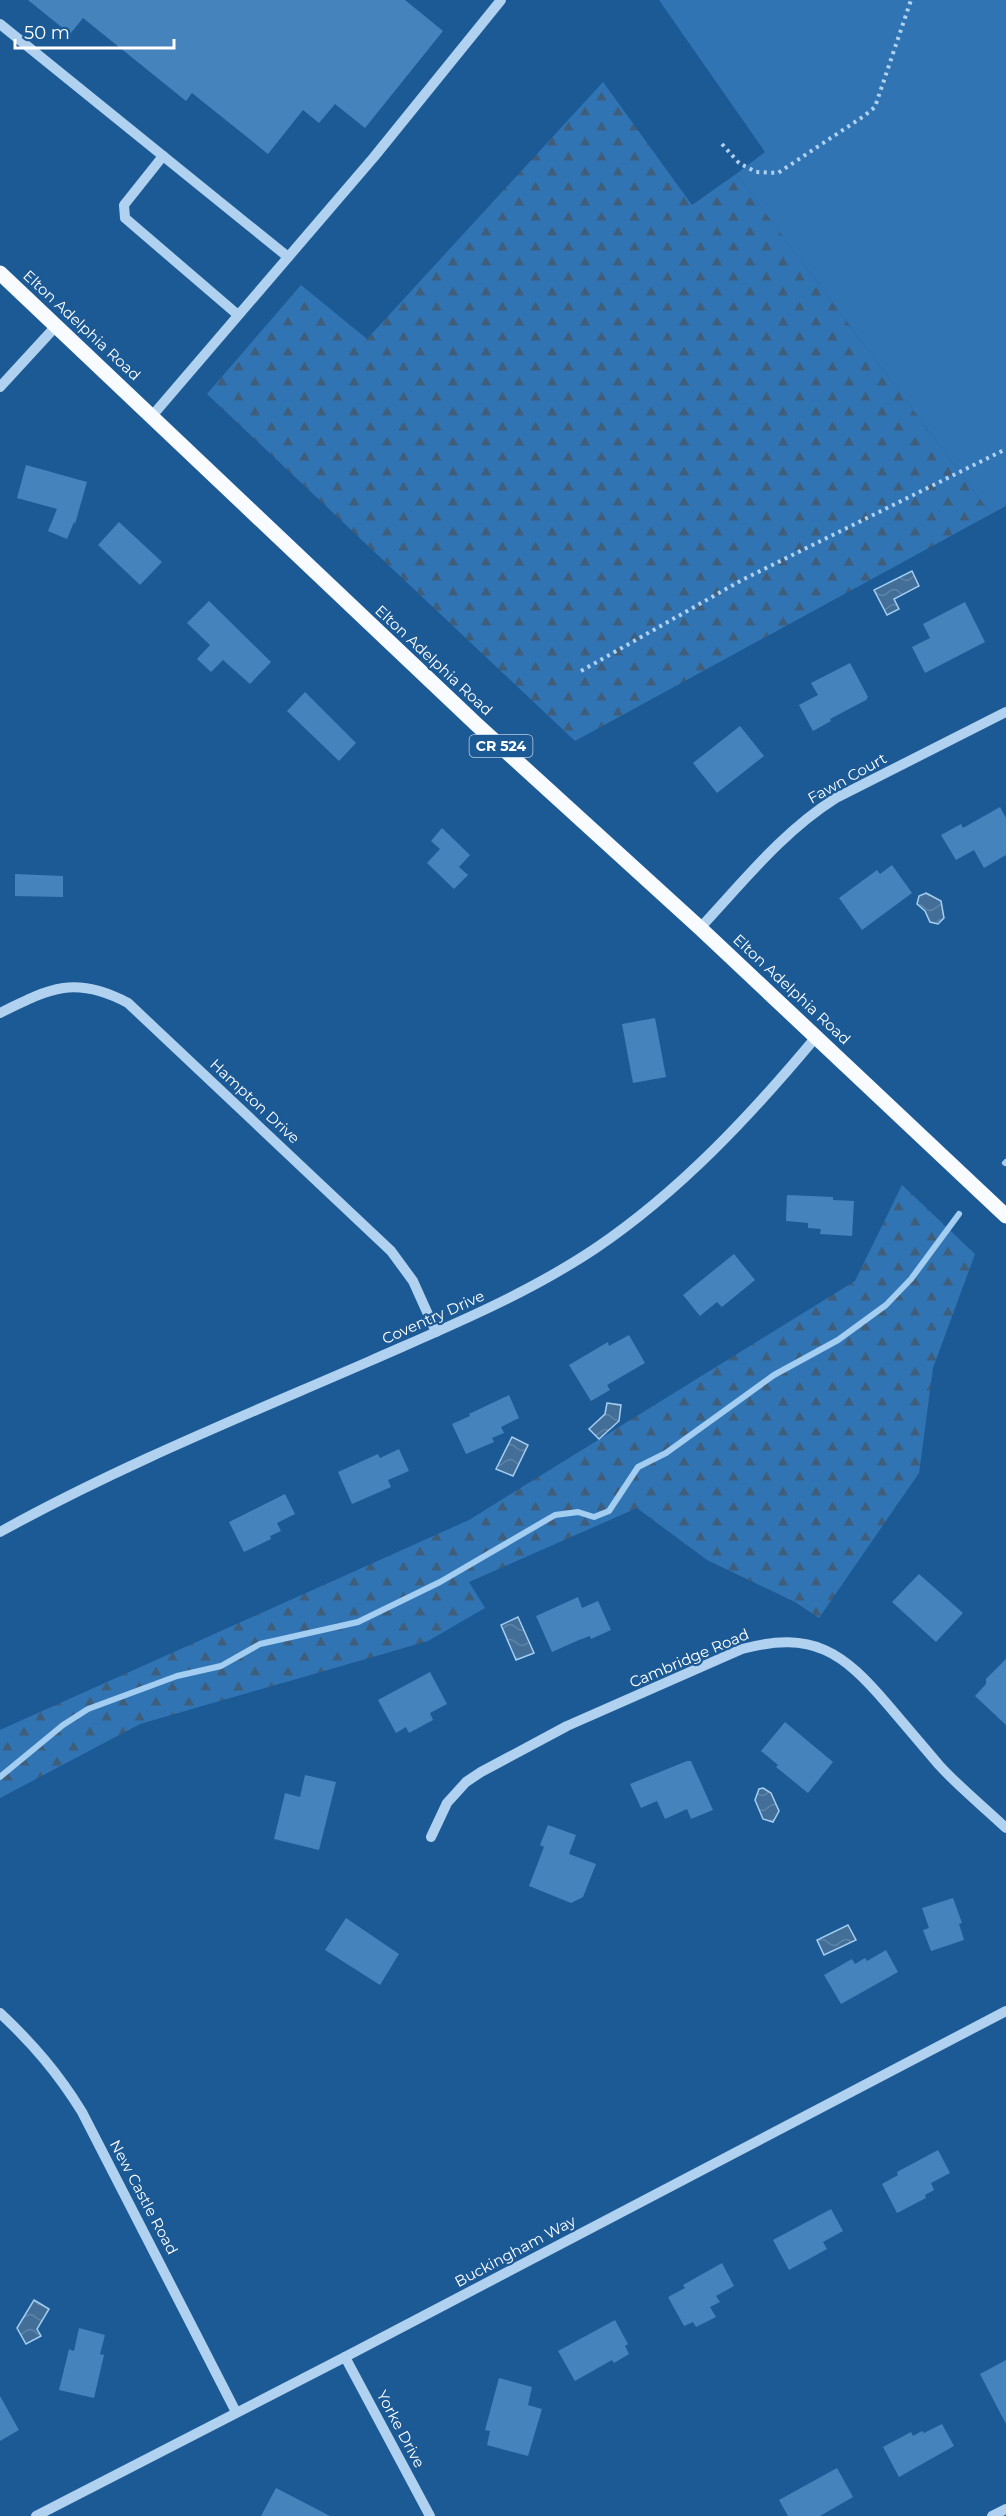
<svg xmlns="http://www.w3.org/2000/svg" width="1006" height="2516" font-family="Montserrat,sans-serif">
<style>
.green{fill:#3074b4}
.forest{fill:url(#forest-firs)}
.water{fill:url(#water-waves);stroke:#a3cdf1;stroke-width:1.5}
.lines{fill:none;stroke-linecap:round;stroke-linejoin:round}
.stream{stroke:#a3cdf1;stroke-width:6}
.building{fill:#4583bd}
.path{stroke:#b0d1ef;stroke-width:4;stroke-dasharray:3 4.5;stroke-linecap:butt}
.minor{stroke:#b0d1ef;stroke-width:10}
.major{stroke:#f8fbff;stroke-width:15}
.labels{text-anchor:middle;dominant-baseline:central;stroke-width:4.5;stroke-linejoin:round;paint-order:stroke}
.shield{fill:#1c5a96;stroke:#bbcee0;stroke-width:1.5}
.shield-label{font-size:14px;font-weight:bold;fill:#fff}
.street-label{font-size:15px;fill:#fff;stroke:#1c5a96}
</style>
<defs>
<pattern id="forest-firs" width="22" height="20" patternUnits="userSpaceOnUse" patternTransform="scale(1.5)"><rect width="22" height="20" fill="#3074b4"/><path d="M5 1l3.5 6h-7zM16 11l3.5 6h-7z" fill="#3f5e7b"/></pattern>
<pattern id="water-waves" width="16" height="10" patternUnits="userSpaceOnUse" patternTransform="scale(1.5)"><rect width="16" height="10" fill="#426e98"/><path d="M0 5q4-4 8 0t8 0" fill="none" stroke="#5e84a7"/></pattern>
</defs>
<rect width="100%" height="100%" fill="#1c5a96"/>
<!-- green -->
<path class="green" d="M 659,0 L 1006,0 L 1006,506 L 991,514 L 736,174 L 765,152 Z"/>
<!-- forest -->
<g class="forest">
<path d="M 603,82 L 692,205 L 736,174 L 991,514 L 575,741 L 207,394 L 301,285 L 367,339 Z"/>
<path d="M 902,1185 L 975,1254 L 933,1368 L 919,1473 L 819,1618 L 795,1602 L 707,1560 L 637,1508 L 469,1582 L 485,1608 L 428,1641 L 140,1724 L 0,1798 L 0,1730 L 469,1520 L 855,1281 Z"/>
</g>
<!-- water -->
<g class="water">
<path d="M 912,571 L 919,586 L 894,599 L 899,609 L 887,615 L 874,590 Z"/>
<path d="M 926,893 L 941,901 L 944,918 L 938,924 L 930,922 L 925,911 L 917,904 L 919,896 Z"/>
<path d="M 607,1403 L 621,1405 L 619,1421 L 599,1439 L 589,1429 L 605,1414 Z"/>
<path d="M 512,1437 L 528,1445 L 513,1476 L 496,1469 Z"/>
<path d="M 518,1617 L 534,1653 L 516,1660 L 501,1625 Z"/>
<path d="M 763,1788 L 771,1793 L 779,1811 L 773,1822 L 763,1819 L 755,1800 L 759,1789 Z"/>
<path d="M 848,1925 L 856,1940 L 824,1955 L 817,1940 Z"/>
<path d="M 34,2300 L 49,2309 L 37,2329 L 41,2336 L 26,2344 L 17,2328 Z"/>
</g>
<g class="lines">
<!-- stream -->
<g class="stream">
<path d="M 1005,1163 L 1006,1162"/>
<path d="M 0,1777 L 63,1725 L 88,1709 L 177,1676 L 221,1666 L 260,1644 L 358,1622 L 440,1582 L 555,1515 L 578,1512 L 594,1517 L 609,1511 L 638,1467 L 666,1453 L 774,1375 L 838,1340 L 886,1305 L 911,1279 L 959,1214"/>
</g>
</g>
<!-- building -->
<g class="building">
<path d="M 28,0 L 405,0 L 443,31 L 365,128 L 335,104 L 319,123 L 303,110 L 268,154 L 192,93 L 186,101 L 83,18 L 70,34 Z"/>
<path d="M 26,465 L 87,482 L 75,524 L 74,522 L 67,539 L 48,531 L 57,509 L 17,498 Z"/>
<path d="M 119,522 L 162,562 L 140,585 L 98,545 Z"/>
<path d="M 209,601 L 271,662 L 250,684 L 223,660 L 211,672 L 197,659 L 210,645 L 187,623 Z"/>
<path d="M 965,602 L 985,642 L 925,673 L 912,647 L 930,638 L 923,624 Z"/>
<path d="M 850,663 L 868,697 L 866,700 L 830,719 L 831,721 L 813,731 L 799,705 L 818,695 L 811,683 Z"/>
<path d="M 305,692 L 356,743 L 339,761 L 287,711 Z"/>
<path d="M 740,726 L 764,756 L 717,793 L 693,763 Z"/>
<path d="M 1000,807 L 1006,818 L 1006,855 L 984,868 L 974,850 L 956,860 L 941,835 L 961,824 L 963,828 Z"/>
<path d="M 442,828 L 470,855 L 459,867 L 468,875 L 454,889 L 427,863 L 440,849 L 431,841 Z"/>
<path d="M 892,865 L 912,893 L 862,930 L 839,898 L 877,870 L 880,874 Z"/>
<path d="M 15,874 L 63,876 L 63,897 L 15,896 Z"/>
<path d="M 655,1018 L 666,1077 L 633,1083 L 622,1024 Z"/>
<path d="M 787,1195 L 833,1197 L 833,1200 L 854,1201 L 852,1236 L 820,1234 L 821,1229 L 808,1228 L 808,1223 L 786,1221 Z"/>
<path d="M 734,1254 L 755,1280 L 722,1307 L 717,1302 L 700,1316 L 683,1295 Z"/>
<path d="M 629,1335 L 645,1363 L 607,1385 L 610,1390 L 591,1401 L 569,1365 L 608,1342 L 609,1346 Z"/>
<path d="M 509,1395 L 519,1418 L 501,1427 L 504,1433 L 492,1438 L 494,1442 L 466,1454 L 452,1424 L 470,1416 L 469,1414 Z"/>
<path d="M 399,1449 L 409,1471 L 388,1480 L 391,1487 L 352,1504 L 338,1472 L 378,1454 L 380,1458 Z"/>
<path d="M 285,1494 L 295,1514 L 277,1523 L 281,1531 L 270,1536 L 271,1539 L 244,1552 L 229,1522 Z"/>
<path d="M 919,1574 L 963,1613 L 936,1642 L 892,1602 Z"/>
<path d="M 578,1597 L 582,1608 L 598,1601 L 611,1630 L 591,1639 L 590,1636 L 579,1640 L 552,1652 L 536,1616 Z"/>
<path d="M 1006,1659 L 1006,1725 L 975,1696 L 986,1684 L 986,1679 Z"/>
<path d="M 430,1672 L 447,1704 L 430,1713 L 433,1720 L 409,1733 L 406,1727 L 396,1733 L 378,1700 Z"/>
<path d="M 785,1722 L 833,1762 L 808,1793 L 776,1767 L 778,1765 L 761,1751 Z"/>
<path d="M 687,1761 L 691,1761 L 713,1810 L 691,1819 L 687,1809 L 665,1819 L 657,1801 L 641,1808 L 630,1784 Z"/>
<path d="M 305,1775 L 336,1782 L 319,1850 L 274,1839 L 285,1793 L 300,1797 Z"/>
<path d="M 548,1825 L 576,1835 L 569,1854 L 596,1864 L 583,1897 L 571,1903 L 529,1886 L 544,1847 L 540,1845 Z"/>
<path d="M 953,1898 L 962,1923 L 959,1924 L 964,1940 L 931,1951 L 923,1930 L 929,1928 L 922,1908 Z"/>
<path d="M 346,1918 L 399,1954 L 380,1985 L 325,1950 Z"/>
<path d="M 886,1950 L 898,1972 L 841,2004 L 824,1975 L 852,1959 L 855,1964 L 865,1958 L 867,1961 Z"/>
<path d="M 938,2150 L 950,2173 L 931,2183 L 934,2190 L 925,2195 L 926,2198 L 897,2213 L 882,2184 L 898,2175 L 897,2172 Z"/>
<path d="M 831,2209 L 843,2231 L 823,2242 L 827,2249 L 789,2270 L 773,2240 Z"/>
<path d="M 722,2263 L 734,2286 L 716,2296 L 720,2302 L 710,2307 L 716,2317 L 696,2327 L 693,2322 L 684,2326 L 668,2297 L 685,2288 L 683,2285 Z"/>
<path d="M 615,2320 L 628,2344 L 625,2346 L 629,2354 L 614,2363 L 612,2360 L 575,2381 L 558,2351 Z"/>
<path d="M 79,2328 L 105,2335 L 100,2354 L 104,2355 L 94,2398 L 59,2390 L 69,2349 L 74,2351 Z"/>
<path d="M 1006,2360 L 1006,2424 L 980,2374 Z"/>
<path d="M 499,2378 L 532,2387 L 528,2405 L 542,2409 L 528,2456 L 487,2445 L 490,2431 L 485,2430 Z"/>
<path d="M 0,2396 L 19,2430 L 0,2441 Z"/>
<path d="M 942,2424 L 954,2446 L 899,2477 L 883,2447 L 911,2432 L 913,2436 L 922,2431 L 924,2433 Z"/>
<path d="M 837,2468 L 853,2497 L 820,2516 L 788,2516 L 779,2500 Z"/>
<path d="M 276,2488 L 330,2516 L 261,2516 Z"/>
</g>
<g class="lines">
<!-- path -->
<g class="path">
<path d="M 722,144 L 739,163 L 756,172 L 778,173 L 864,116 L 875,107 L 911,0"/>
<path d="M 581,671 L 742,580 L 1006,449"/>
</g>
<!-- minor -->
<g class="minor">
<path d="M 0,24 L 288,257"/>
<path d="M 163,156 L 124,205 L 125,218 L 238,315"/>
<path d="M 0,387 L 57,325"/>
<path d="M 152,416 L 374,157 L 501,0"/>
<path d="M 700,928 C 743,882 782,832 836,798 L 1006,712"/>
<path d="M 0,1013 C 50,988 75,975 128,1003 L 391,1251 L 413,1281 L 436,1332"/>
<path d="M 0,1532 C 119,1466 246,1415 370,1361 C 447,1327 526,1295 596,1248 C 680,1191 751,1115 816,1037"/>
<path d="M 431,1837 L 447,1803 L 466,1782 L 481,1772 L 567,1726 L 742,1649 C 813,1630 843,1652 888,1705 C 905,1725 922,1745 939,1765 C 959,1787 984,1807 1006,1828"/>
<path d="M 0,2013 C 33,2044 58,2073 82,2112 L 236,2412"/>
<path d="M 345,2357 L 430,2516"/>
<path d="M 36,2516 L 345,2357 L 1006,2011"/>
<path d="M 992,2516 L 1006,2509"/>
</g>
<!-- major -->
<path class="major" d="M 0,273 L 476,724 L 700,928 L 1006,1216"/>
</g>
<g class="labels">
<!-- shield labels -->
<rect class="shield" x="469.5" y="735" width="63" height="22" rx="4.5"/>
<g class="shield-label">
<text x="501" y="746">CR 524</text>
</g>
<!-- street labels -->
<g class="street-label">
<text transform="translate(82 325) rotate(43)">Elton Adelphia Road</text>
<text transform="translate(434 660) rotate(43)">Elton Adelphia Road</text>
<text transform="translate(847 778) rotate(-29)">Fawn Court</text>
<text transform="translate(792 989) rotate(43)">Elton Adelphia Road</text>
<text transform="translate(255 1101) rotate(43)">Hampton Drive</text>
<text transform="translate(433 1317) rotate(-24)">Coventry Drive</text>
<text transform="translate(689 1658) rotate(-23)">Cambridge Road</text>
<text transform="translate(144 2197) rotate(62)">New Castle Road</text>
<text transform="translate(515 2251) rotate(-28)">Buckingham Way</text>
<text transform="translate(401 2429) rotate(62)">Yorke Drive</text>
</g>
</g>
<!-- scale -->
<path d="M15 39v9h159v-9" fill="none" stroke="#ffffff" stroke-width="3"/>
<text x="24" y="39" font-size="18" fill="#ffffff" stroke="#1c5a96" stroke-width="4.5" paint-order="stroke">50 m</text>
</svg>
